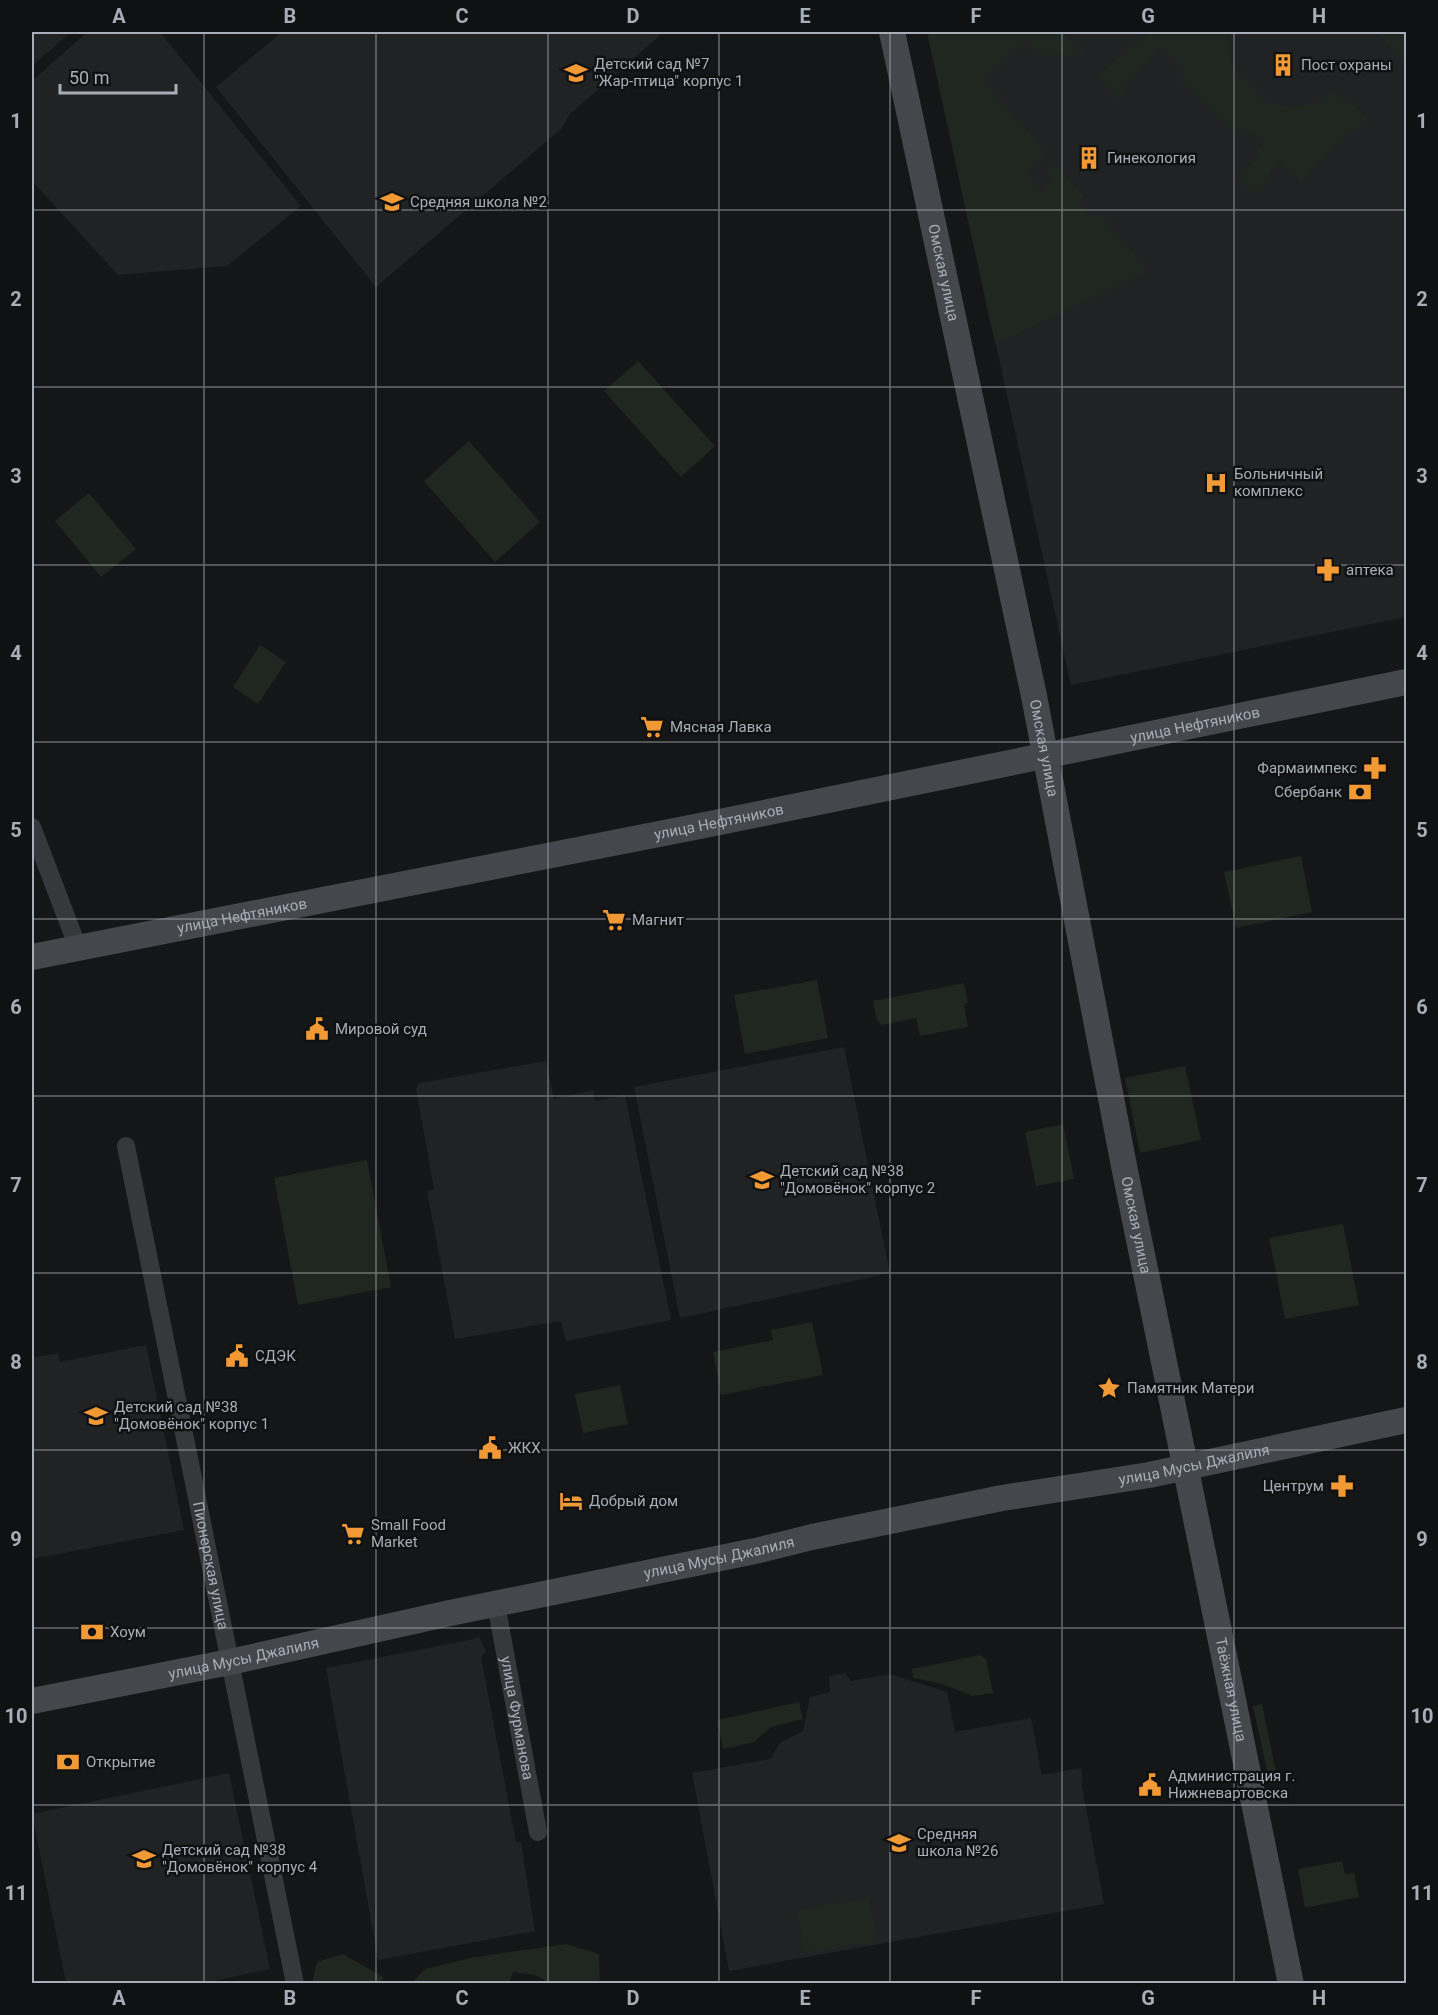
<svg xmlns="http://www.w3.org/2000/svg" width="1438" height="2015" font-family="Roboto,sans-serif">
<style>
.built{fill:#212224}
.green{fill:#1f2720}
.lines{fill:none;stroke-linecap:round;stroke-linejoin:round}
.street{stroke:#36383c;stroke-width:18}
.secondary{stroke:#44474c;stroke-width:26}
.grid{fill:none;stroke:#a7aeb7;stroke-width:1.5;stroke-opacity:0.55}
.labels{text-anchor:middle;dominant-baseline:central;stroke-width:5;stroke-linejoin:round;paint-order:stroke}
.poi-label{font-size:15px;fill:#a7aeb7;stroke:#101112;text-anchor:start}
.street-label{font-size:15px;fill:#a7aeb7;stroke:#101112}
.neatline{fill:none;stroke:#a7aeb7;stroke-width:2}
.grid-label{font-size:20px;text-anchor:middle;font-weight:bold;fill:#a7aeb7}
</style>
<rect width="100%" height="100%" fill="#151617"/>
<!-- built -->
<g class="built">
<path d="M 32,32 L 71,32 L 32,66 Z"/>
<path d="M 87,32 L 160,32 L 301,206 L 227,266 L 118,275 L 32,181 L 32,81 Z"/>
<path d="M 282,32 L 664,32 L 570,114 L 562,128 L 376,287 L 216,87 Z"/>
<path d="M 927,32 L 1406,32 L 1406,617 L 1071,685 Z"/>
<path d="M 844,1047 L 890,1273 L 680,1318 L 634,1087 Z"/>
<path d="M 546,1061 L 554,1099 L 593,1090 L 595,1101 L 625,1095 L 671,1320 L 566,1341 L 561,1321 L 455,1339 L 427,1191 L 434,1189 L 416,1089 L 419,1083 Z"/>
<path d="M 146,1345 L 184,1530 L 32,1559 L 32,1358 L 58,1353 L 60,1362 Z"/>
<path d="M 479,1636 L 486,1651 L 481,1657 L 516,1842 L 521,1842 L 535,1931 L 378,1960 L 326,1668 L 474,1639 Z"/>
<path d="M 845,1673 L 851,1681 L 890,1674 L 947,1692 L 955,1732 L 1031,1718 L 1042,1775 L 1081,1768 L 1083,1781 L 1081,1781 L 1104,1904 L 729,1971 L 692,1773 L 770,1759 L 780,1743 L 803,1731 L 810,1697 L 830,1692 L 829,1676 Z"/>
<path d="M 229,1773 L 270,1969 L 204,1983 L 66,1983 L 32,1814 Z"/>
</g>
<!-- green -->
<g class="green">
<path d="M 927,32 L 1063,32 L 1084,55 L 1067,58 L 1061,51 L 1050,57 L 1036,50 L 1025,39 L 983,80 L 1047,153 L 1026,171 L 1042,191 L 1054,180 L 1046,171 L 1054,162 L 1084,197 L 1078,202 L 1094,218 L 1100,214 L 1145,267 L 1145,273 L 995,344 Z"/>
<path d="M 1149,32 L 1228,32 L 1227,40 L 1232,64 L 1267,103 L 1291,107 L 1312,105 L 1330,91 L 1352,103 L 1368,118 L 1331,151 L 1301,182 L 1280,162 L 1269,173 L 1272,177 L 1253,193 L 1236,176 L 1258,158 L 1254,154 L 1264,143 L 1252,130 L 1240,139 L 1180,80 L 1186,72 L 1163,48 L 1123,86 L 1128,92 L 1119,100 L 1097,76 Z"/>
<path d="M 1377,32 L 1406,32 L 1406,64 L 1405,64 Z"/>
<path d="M 638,361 L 715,446 L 681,477 L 604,391 Z"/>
<path d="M 469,441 L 540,522 L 495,562 L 424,481 Z"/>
<path d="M 89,493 L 136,549 L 101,577 L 55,521 Z"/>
<path d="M 260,645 L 286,662 L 258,704 L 233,687 Z"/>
<path d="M 1301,856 L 1312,912 L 1236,928 L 1224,872 Z"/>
<path d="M 817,980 L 828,1038 L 745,1054 L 734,995 Z"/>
<path d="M 964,983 L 968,1003 L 964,1004 L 968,1027 L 920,1036 L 916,1018 L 882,1025 L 877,1021 L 873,1001 Z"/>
<path d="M 1185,1066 L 1201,1140 L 1140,1153 L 1125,1078 Z"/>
<path d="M 1063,1124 L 1074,1179 L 1036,1186 L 1025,1132 Z"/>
<path d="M 367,1160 L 391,1287 L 298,1305 L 274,1178 Z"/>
<path d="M 1343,1224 L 1359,1305 L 1285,1319 L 1269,1238 Z"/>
<path d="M 812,1322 L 823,1375 L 721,1395 L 713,1352 L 773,1340 L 771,1330 Z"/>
<path d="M 620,1385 L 628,1424 L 583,1433 L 575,1394 Z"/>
<path d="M 980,1655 L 986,1659 L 993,1693 L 973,1696 L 939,1683 L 913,1678 L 912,1669 Z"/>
<path d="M 799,1702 L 803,1719 L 771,1727 L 754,1742 L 723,1749 L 717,1720 Z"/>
<path d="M 1262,1704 L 1278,1782 L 1270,1784 L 1253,1706 Z"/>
<path d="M 1342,1861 L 1345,1874 L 1354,1873 L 1359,1897 L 1305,1908 L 1298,1869 Z"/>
<path d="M 869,1898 L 877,1941 L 804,1953 L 797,1910 Z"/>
<path d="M 566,1944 L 599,1954 L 600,1983 L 549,1983 L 535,1975 L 513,1972 L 509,1983 L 411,1983 L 425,1969 L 475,1957 Z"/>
<path d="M 343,1954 L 383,1977 L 381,1983 L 351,1983 L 347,1981 L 345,1983 L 312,1983 L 317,1962 Z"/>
</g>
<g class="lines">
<!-- street -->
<g class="street">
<path d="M 32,827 L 78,948"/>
<path id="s1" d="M 126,1146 L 295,1984"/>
<path id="s2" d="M 496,1604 L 538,1832"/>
</g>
<!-- secondary -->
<g class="secondary">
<path id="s3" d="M 892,32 L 1034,696 L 1125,1171 L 1291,1984"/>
<path id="s4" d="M 32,957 L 710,824 L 1406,682"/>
<path id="s5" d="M 32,1701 L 230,1662 L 450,1613 L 755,1551 L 812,1537 L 1002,1498 L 1149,1475 L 1406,1420"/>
</g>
</g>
<!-- grid -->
<path class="grid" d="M 204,32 L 204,1984M 376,32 L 376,1984M 548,32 L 548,1984M 719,32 L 719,1984M 890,32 L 890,1984M 1062,32 L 1062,1984M 1234,32 L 1234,1984M 32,210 L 1406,210M 32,387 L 1406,387M 32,565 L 1406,565M 32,742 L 1406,742M 32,919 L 1406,919M 32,1096 L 1406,1096M 32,1273 L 1406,1273M 32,1450 L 1406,1450M 32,1628 L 1406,1628M 32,1805 L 1406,1805"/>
<!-- icons -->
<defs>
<g id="building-bare" transform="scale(1.8)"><path d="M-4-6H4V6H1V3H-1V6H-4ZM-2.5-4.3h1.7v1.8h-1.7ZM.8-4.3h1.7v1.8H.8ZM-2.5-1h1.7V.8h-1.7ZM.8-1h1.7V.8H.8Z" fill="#f09935" stroke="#101112" stroke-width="2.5" paint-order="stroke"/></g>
<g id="school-bare" transform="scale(1.8)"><path d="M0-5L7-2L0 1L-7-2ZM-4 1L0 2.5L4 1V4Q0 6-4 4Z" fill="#f09935" stroke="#101112" stroke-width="2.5" paint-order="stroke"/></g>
<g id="hospital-bare" transform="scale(1.8)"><path d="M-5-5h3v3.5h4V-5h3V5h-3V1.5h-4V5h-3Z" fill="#f09935" stroke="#101112" stroke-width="2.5" paint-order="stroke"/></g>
<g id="pharmacy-bare" transform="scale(1.8)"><path d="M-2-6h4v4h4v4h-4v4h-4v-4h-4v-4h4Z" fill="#f09935" stroke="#101112" stroke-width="2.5" paint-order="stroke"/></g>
<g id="supermarket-bare" transform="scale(1.8)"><path d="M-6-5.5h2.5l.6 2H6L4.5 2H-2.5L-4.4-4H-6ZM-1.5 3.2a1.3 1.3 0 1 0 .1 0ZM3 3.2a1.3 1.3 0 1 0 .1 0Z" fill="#f09935" stroke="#101112" stroke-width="2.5" paint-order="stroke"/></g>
<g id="bank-bare" transform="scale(1.8)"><path d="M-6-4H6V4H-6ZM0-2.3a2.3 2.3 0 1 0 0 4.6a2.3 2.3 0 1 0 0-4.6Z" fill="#f09935" stroke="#101112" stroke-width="2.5" paint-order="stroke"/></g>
<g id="civic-bare" transform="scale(1.8)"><path d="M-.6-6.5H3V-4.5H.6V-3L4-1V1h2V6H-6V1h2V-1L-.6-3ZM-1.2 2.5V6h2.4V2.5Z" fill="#f09935" stroke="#101112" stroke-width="2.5" paint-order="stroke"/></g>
<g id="sight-bare" transform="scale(1.8)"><path d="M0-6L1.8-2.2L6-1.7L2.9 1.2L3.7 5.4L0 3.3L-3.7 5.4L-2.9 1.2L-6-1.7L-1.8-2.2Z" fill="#f09935" stroke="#101112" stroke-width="2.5" paint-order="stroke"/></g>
<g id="hotel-bare" transform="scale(1.8)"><path d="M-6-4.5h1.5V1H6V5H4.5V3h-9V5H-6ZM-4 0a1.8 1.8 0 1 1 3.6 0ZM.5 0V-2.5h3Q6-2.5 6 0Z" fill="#f09935" stroke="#101112" stroke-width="2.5" paint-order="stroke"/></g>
</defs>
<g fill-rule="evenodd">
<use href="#building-bare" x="1283" y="65"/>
<use href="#school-bare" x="576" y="73"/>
<use href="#building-bare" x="1089" y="158"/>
<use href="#school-bare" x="392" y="202"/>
<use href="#hospital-bare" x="1216" y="483"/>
<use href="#pharmacy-bare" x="1328" y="570"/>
<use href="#supermarket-bare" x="652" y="727"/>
<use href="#pharmacy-bare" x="1375" y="768"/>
<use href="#bank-bare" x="1360" y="792"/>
<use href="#supermarket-bare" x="614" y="920"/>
<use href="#civic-bare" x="317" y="1029"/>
<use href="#school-bare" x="762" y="1180"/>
<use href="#civic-bare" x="237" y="1356"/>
<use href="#sight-bare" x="1109" y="1388"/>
<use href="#school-bare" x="96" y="1416"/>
<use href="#civic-bare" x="490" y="1448"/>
<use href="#pharmacy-bare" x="1342" y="1486"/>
<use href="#hotel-bare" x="571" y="1501"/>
<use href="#supermarket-bare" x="353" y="1534"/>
<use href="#bank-bare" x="92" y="1632"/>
<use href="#bank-bare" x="68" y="1762"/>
<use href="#civic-bare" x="1150" y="1785"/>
<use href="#school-bare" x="899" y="1843"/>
<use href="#school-bare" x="144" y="1859"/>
</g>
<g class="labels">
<!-- poi labels -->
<g class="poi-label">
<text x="594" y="64">Детский сад №7<tspan x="594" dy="17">"Жар-птица" корпус 1</tspan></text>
<text x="1301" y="65">Пост охраны</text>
<text x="1107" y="158">Гинекология</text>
<text x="410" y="202">Средняя школа №2</text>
<text x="1234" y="474">Больничный<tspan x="1234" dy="17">комплекс</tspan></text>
<text x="1346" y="570">аптека</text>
<text x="670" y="727">Мясная Лавка</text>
<text x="1357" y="768" text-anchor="end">Фармаимпекс</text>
<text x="1342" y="792" text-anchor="end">Сбербанк</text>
<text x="632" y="920">Магнит</text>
<text x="335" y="1029">Мировой суд</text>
<text x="780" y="1171">Детский сад №38<tspan x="780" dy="17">"Домовёнок" корпус 2</tspan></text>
<text x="255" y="1356">СДЭК</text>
<text x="1127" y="1388">Памятник Матери</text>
<text x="114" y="1407">Детский сад №38<tspan x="114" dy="17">"Домовёнок" корпус 1</tspan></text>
<text x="508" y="1448">ЖКХ</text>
<text x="1324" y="1486" text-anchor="end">Центрум</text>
<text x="589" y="1501">Добрый дом</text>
<text x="371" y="1525">Small Food<tspan x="371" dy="17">Market</tspan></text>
<text x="110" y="1632">Хоум</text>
<text x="86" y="1762">Открытие</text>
<text x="1168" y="1776">Администрация г.<tspan x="1168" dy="17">Нижневартовска</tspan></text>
<text x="917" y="1834">Средняя<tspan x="917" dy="17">школа №26</tspan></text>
<text x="162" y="1850">Детский сад №38<tspan x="162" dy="17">"Домовёнок" корпус 4</tspan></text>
</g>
<!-- street labels -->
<g class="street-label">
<text stroke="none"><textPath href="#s3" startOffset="246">Омская улица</textPath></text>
<text stroke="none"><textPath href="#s4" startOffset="1186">улица Нефтяников</textPath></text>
<text stroke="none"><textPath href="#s3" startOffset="732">Омская улица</textPath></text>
<text stroke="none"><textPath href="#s4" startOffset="700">улица Нефтяников</textPath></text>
<text stroke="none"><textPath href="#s4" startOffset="214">улица Нефтяников</textPath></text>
<text stroke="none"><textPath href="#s3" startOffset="1218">Омская улица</textPath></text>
<text stroke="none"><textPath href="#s5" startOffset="1186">улица Мусы Джалиля</textPath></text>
<text stroke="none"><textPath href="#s5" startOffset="702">улица Мусы Джалиля</textPath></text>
<text stroke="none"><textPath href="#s1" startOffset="428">Пионерская улица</textPath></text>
<text stroke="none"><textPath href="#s5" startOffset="216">улица Мусы Джалиля</textPath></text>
<text stroke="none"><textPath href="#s3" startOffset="1692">Таёжная улица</textPath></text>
<text stroke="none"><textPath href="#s2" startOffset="116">улица Фурманова</textPath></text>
</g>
</g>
<!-- border -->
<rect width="1438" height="2015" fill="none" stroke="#101112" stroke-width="66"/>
<!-- scale -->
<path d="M60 84v9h116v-9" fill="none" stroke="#a7aeb7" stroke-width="3"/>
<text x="69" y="84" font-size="18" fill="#a7aeb7" stroke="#101112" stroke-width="4.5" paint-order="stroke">50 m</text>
<rect x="33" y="33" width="1372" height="1949" class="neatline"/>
<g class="grid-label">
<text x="119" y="23">A</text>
<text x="290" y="23">B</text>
<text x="462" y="23">C</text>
<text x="633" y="23">D</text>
<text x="805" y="23">E</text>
<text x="976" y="23">F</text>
<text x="1148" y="23">G</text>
<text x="1319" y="23">H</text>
<text x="16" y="128">1</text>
<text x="1422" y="128">1</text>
<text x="16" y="306">2</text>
<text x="1422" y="306">2</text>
<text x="16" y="483">3</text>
<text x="1422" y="483">3</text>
<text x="16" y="660">4</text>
<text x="1422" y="660">4</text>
<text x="16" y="837">5</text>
<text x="1422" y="837">5</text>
<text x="16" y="1014">6</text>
<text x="1422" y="1014">6</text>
<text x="16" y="1192">7</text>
<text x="1422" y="1192">7</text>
<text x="16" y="1369">8</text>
<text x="1422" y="1369">8</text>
<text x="16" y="1546">9</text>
<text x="1422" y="1546">9</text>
<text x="16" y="1723">10</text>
<text x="1422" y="1723">10</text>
<text x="16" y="1900">11</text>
<text x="1422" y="1900">11</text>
<text x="119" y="2005">A</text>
<text x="290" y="2005">B</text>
<text x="462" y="2005">C</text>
<text x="633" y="2005">D</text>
<text x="805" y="2005">E</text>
<text x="976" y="2005">F</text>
<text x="1148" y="2005">G</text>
<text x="1319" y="2005">H</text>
</g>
</svg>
